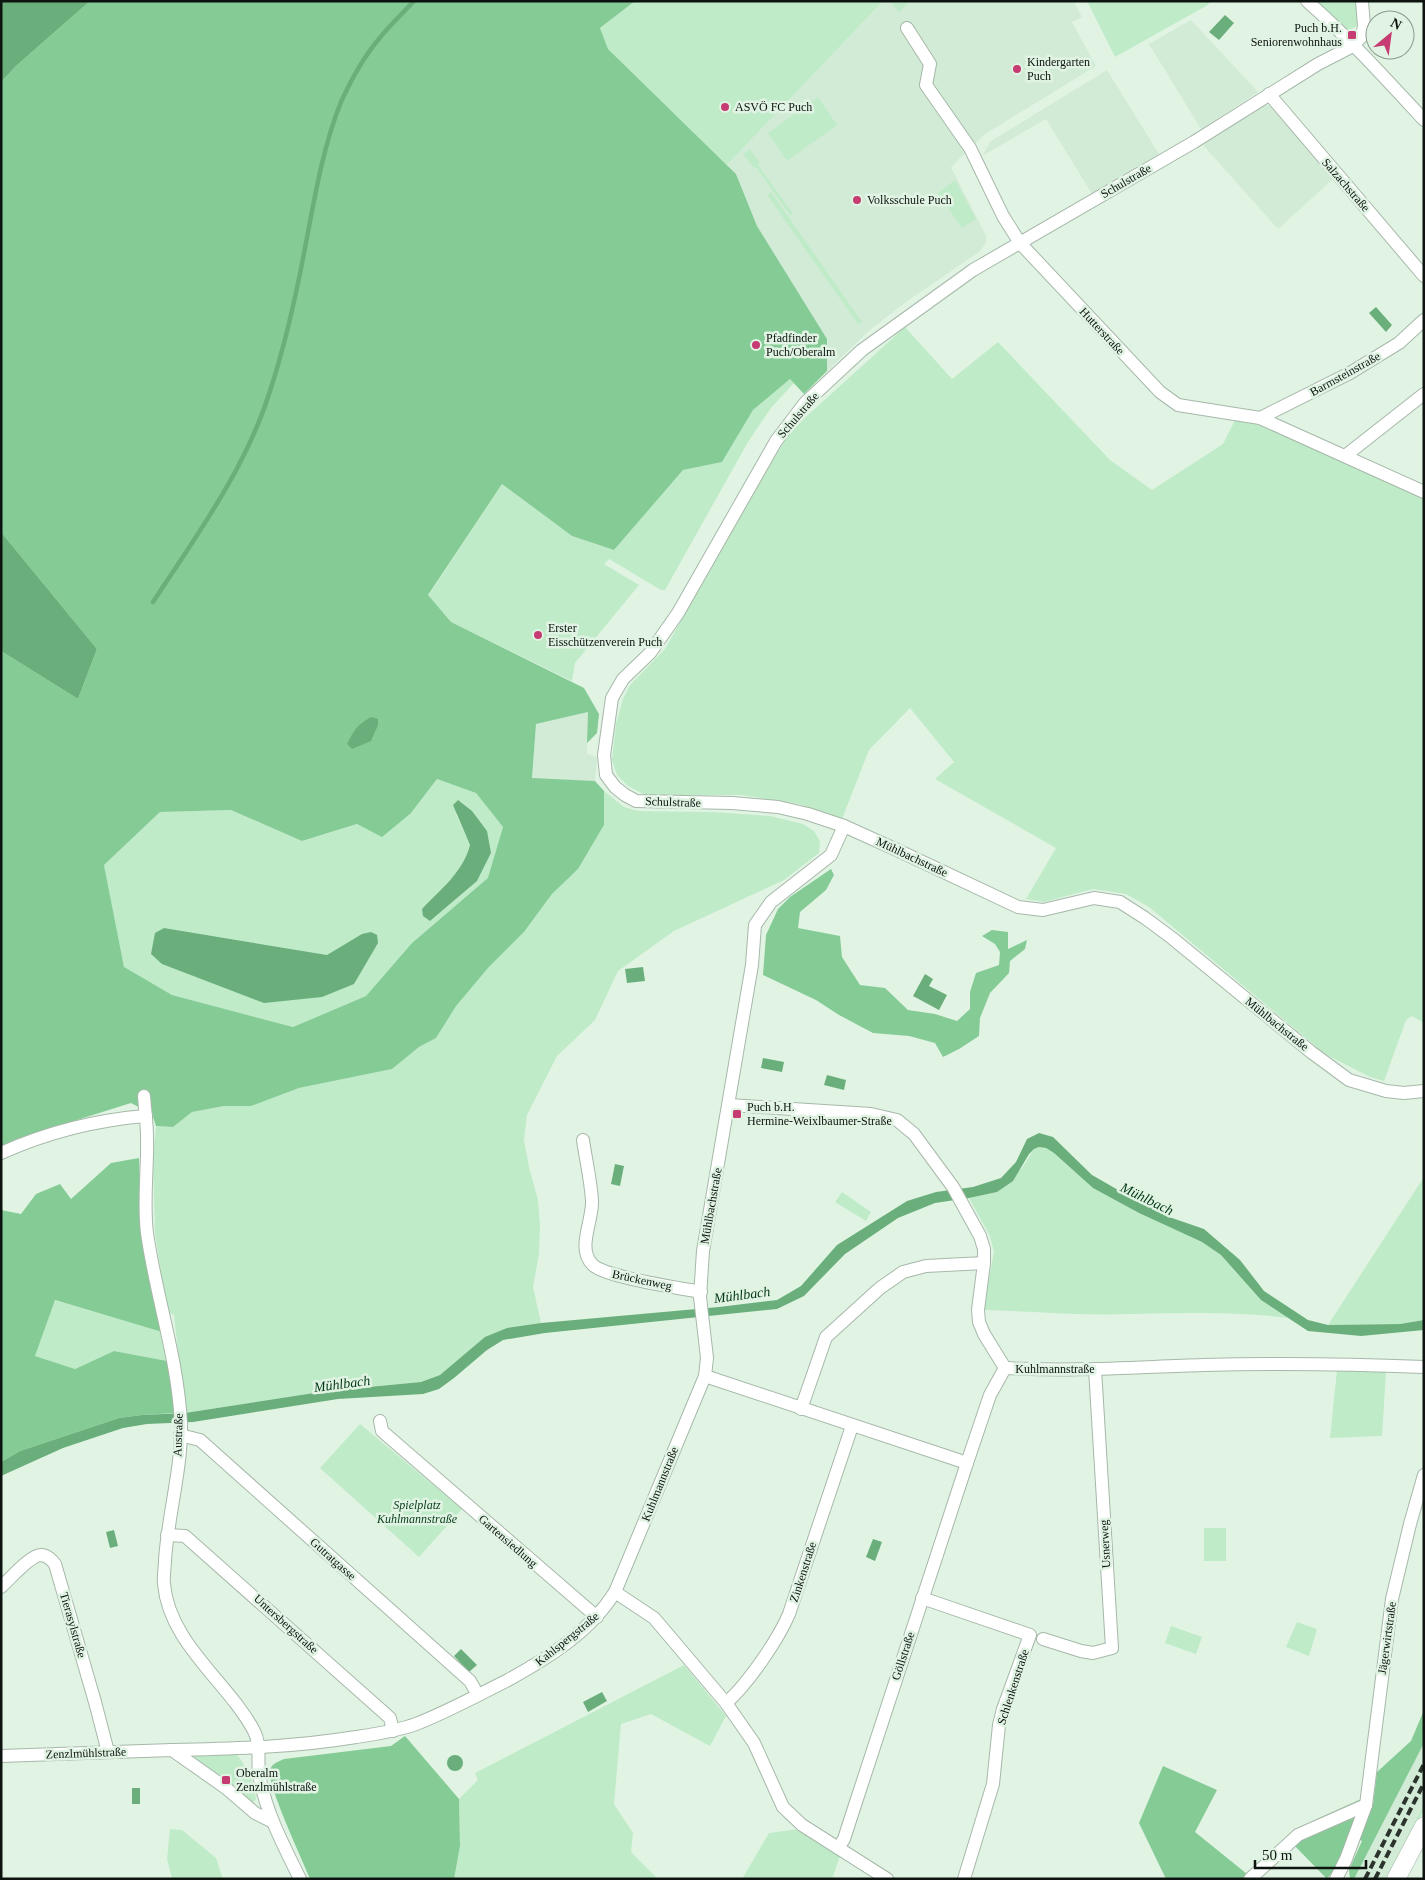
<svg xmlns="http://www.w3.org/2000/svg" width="1425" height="1880" font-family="Georgia,serif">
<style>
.built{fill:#d2ebd6}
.green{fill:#bfebc8;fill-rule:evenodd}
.forest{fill:#85cb96;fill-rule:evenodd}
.water{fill:#6aaf7b}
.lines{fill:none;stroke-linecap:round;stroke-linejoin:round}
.stream{stroke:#6aaf7b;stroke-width:4.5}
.street-casing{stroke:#a6b8a9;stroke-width:14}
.secondary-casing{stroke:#a6b8a9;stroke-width:19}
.street{stroke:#fff;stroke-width:12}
.secondary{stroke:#fff;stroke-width:18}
.rail{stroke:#2b332c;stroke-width:4;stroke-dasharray:8 4;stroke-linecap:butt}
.poi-dot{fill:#c63b72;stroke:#e1f4e4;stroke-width:2}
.labels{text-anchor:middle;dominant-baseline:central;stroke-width:5;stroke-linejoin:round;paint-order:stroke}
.poi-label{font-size:12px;fill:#0d130e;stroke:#e1f4e4;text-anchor:start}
.street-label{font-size:12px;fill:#0d130e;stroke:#e1f4e4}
.park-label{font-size:12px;font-style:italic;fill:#033a19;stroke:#e1f4e4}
.water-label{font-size:14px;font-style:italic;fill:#003715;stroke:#e1f4e4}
</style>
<rect width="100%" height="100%" fill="#e1f4e4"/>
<!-- built -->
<g class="built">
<path d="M 883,1 L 890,1 L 899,13 L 910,1 L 1076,1 L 1075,4 L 1082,17 L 1072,22 L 1096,66 L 985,134 L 951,167 L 986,236 L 986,243 L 979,252 L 906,302 L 871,329 L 827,371 L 827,339 L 757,226 L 736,174 L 727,165 Z"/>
<path d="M 1191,20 L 1258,92 L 1201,129 L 1149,44 Z"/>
<path d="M 1107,70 L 1159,154 L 1092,194 L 1046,119 L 982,156 L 991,141 Z"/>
<path d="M 1261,104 L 1270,106 L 1333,179 L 1278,229 L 1203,145 Z"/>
<path d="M 588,712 L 587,754 L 597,757 L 595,781 L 532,779 L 536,724 Z"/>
<path d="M 1424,1743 L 1424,1804 L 1385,1879 L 1354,1879 Z"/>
</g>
<!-- green -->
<g class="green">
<path d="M 635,1 L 883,1 L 727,165 L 608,49 L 600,28 Z"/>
<path d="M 890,1 L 910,1 L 899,13 Z"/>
<path d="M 1087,1 L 1212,1 L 1206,6 L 1115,57 Z"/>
<path d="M 1316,1 L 1358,1 C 1358,12 1363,31 1346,29 Z"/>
<path d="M 818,97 L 837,125 L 787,161 L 768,133 Z"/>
<path d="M 750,149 L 760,163 L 758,165 L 793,214 L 790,215 L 756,167 L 754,168 L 743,154 Z"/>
<path d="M 955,180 L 976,219 L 962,228 L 938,193 Z"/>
<path d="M 771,192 L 862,322 L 858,324 L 767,195 Z"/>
<path d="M 905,327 L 952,379 L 998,342 L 1110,460 L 1152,490 L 1223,444 L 1235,420 L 1262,426 L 1424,496 L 1424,1023 L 1412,1016 L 1406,1020 L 1384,1081 L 1370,1077 L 1325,1054 L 1149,907 L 1126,894 L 1093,889 L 1044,902 L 1026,899 L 1056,848 L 935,779 L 954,762 L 910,708 L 869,750 L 842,819 L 799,804 L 741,795 L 645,795 L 628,786 L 617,775 L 612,760 L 616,724 L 623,699 L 630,685 L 665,649 L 751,496 L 784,442 L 798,424 Z"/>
<path d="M 790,379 L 794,383 L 771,408 L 748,442 L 665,590 L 661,590 L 609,559 L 604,564 L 639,585 L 575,663 L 572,681 L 451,622 L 428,596 L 502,484 L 572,536 L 614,550 L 683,470 L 722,462 L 753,410 Z"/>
<path d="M 437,779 L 476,793 L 503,827 L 489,878 L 412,943 L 366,996 L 293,1027 L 172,995 L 124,968 L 104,865 L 160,812 L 231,810 L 302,841 L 358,824 L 411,813 ZM 455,812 L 491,853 L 477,881 L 430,921 L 422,909 C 441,889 463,872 470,845 ZM 164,928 L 327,955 L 151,954 Z"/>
<path d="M 604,791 L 624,807 L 638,811 L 713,812 L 770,816 L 803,824 L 814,831 L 820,841 L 819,853 L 784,880 L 674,931 L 618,971 L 595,1020 L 557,1056 L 527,1115 L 524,1140 L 529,1167 L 538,1200 L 540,1224 L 539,1254 L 533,1287 L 541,1323 L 507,1328 L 440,1375 L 421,1382 L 326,1391 L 185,1413 L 174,1315 L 167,1312 L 155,1234 L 153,1157 L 156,1126 L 173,1127 L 192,1112 L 224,1106 L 251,1106 L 299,1088 L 392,1069 L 419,1047 L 436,1038 L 455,1006 L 488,968 L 524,932 L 552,894 L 578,869 L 604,825 Z"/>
<path d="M 1039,1147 L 1046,1148 L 1054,1153 L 1093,1188 L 1139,1213 L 1202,1242 L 1221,1255 L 1261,1300 L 1288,1318 C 1236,1311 1184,1313 1132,1314 C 1082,1316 1032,1311 983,1310 L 994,1252 L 990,1236 L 969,1198 L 997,1192 L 1022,1168 L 1034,1149 Z"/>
<path d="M 1424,1177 L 1424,1320 L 1400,1324 L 1328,1325 Z"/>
<path d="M 842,1192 L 871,1212 L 866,1221 L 835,1202 Z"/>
<path d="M 54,1300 L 162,1332 L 167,1361 L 114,1351 L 75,1369 L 35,1356 Z"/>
<path d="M 1337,1370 L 1386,1372 L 1382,1436 L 1330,1438 Z"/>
<path d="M 360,1424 L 462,1509 L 419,1557 L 320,1468 Z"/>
<rect x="1204" y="1528" width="22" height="33"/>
<path d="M 1297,1622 L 1317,1629 L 1309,1656 L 1286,1647 Z"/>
<path d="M 1171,1626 L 1202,1637 L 1196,1654 L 1165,1643 Z"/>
<path d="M 684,1665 L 726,1716 L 710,1746 L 651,1714 L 621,1724 L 614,1804 L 633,1833 L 631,1852 L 656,1877 L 655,1879 L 454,1879 L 460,1846 L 459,1799 L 478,1780 L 475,1773 Z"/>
<path d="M 197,1753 L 237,1755 C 247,1766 255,1785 256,1800 L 252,1802 L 229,1782 L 196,1760 L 194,1756 Z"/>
<path d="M 1424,1804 L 1424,1810 L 1387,1879 L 1385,1879 Z"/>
<path d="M 170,1829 L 182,1830 L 216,1858 L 223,1879 L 172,1879 L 167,1859 Z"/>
<path d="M 799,1829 L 840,1856 L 832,1879 L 742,1879 L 769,1833 Z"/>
</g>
<!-- forest -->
<g class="forest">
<path d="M 90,1 L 635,1 L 600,28 L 608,49 L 736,174 L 757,226 L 827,339 L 827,371 L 804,394 L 790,379 L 753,410 L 722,462 L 683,470 L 614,550 L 572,536 L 502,484 L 428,595 L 451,622 L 584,688 L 599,714 L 597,733 L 587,743 L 588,712 L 536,724 L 532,778 L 595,781 L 604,791 L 604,825 L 578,869 L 552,894 L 524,932 L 488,968 L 456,1006 L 436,1038 L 419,1047 L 392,1069 L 299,1088 L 251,1106 L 224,1106 L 192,1112 L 173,1127 L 156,1126 L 152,1114 L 131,1103 L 61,1125 L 1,1150 L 1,651 L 78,699 L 97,649 L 1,532 L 1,82 L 16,66 ZM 437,779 L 476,793 L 503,827 L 488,878 L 412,943 L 366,996 L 293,1027 L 172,995 L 124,967 L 104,865 L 160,812 L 231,810 L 302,841 L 357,824 L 382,837 L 411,813 Z"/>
<path d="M 831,869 L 834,875 L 826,890 L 800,912 L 798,928 L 840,936 L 842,957 L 860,985 L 885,988 L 908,1010 L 935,1014 L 957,1021 L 970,1009 L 970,992 L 976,973 L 999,965 L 1000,952 L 995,944 L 982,936 L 992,930 L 1008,932 L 1008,949 L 1027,940 L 1025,949 L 1010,961 L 1009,973 L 990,993 L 980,1018 L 979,1036 L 959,1049 L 943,1057 L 935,1043 L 909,1036 L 873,1033 L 839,1015 L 816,1000 L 763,975 L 766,935 L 778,909 L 790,897 Z"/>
<path d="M 139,1158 L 140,1194 L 162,1332 L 55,1300 L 35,1356 L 75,1369 L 114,1351 L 167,1361 L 175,1413 L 142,1415 L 119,1418 L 20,1451 L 1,1462 L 1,1210 L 21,1214 L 36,1194 L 60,1184 L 71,1199 L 111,1163 Z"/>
<path d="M 1424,1710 L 1424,1743 L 1354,1879 L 1350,1879 L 1349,1870 L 1362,1841 L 1350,1834 L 1337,1866 L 1327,1879 L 1292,1843 L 1319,1827 L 1317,1819 L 1359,1800 L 1373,1805 L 1377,1772 L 1411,1741 Z"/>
<path d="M 405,1736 L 459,1799 L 460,1846 L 454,1879 L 310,1879 C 303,1861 266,1783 270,1770 C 272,1763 278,1762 284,1759 L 391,1746 Z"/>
<path d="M 1163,1766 L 1217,1790 L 1195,1832 L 1247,1874 L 1242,1879 L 1166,1879 L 1139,1823 Z"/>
</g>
<!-- water -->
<g class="water">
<path d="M 1,1 L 90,1 L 16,66 L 1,82 Z"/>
<path d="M 1225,15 L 1234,23 L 1219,40 L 1209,32 Z"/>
<path d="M 1376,307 L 1392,325 L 1386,332 L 1369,313 Z"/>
<path d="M 1,532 L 97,649 L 78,699 L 1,651 Z"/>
<path d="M 371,717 L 378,719 L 378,725 L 371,741 L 352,749 L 347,744 C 354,730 357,725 371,717 Z"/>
<path d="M 458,800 L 472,811 L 487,831 L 491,853 L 477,881 L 430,921 L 423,916 L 422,909 C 441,889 463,872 470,845 L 453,805 Z"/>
<path d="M 164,928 L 327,955 L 362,934 L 371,932 L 377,935 L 378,943 L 354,984 L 322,997 L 264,1003 L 162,964 L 151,954 L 155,933 Z"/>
<path d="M 643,967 L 645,981 L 627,983 L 625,969 Z"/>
<path d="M 925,974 L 933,979 L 929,986 L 947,995 L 939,1010 L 913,996 Z"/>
<path d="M 763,1058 L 784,1062 L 782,1072 L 761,1068 Z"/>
<path d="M 827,1075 L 846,1080 L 844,1090 L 824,1085 Z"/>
<path d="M 1039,1133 L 1053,1137 L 1092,1175 L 1132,1198 L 1172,1218 L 1204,1229 L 1240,1260 L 1264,1291 L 1308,1320 L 1328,1325 L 1400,1324 L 1424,1320 L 1424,1330 L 1361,1336 L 1308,1331 L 1261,1300 L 1221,1255 L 1202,1242 L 1139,1213 L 1093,1188 L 1054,1153 L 1046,1148 L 1039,1147 L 1034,1149 L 1029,1154 L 1013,1181 L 997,1192 L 969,1198 L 935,1203 L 898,1218 L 845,1254 L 804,1296 L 777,1309 L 545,1333 L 503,1340 L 487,1350 L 454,1378 L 439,1389 L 423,1394 L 338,1399 L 193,1422 L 147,1424 L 123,1428 L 63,1448 L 1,1476 L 1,1462 L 20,1451 L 119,1418 L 142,1415 L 185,1413 L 327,1391 L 421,1382 L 440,1375 L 485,1337 L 507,1328 L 541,1323 L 719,1307 L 777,1300 L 801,1286 L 837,1245 L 907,1201 L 936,1192 L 973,1187 L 1001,1178 L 1016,1162 L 1027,1139 Z"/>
<path d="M 615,1164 L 624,1166 L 620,1186 L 611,1184 Z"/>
<path d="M 114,1530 L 118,1546 L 110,1548 L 106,1532 Z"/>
<path d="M 873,1539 L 882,1542 L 875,1561 L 866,1557 Z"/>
<path d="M 461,1649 L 477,1665 L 469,1672 L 454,1656 Z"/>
<path d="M 602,1692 L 607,1701 L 588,1712 L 583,1702 Z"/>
<circle cx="455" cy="1763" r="8"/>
<rect x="132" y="1788" width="8" height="16"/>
</g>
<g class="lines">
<!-- stream -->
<path class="stream" d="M 153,602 C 197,535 246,468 270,391 C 285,345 296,296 305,248 C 314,201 323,146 341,102 C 351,80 363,58 378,40 C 389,26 402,14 414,1"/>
<!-- street casing -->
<g class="street-casing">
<g id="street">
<path d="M 1307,1 C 1349,38 1386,79 1424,120"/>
<path d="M 1362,1 L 1364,26 L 1362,36 L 1353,46 L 1318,64 L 1194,142 L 973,270 L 862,350 L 805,403 L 776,441 L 678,613 L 650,653 L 623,679 L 612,698 L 604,755 L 606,775 L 615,787 L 625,795 L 636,801 L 732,803 L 778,807 L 808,814 L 844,826 L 897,850 L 1018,907 L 1043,910 L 1094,898 L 1120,902 L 1145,918 L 1172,938 L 1311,1052 L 1349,1080 L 1386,1091 L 1404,1093 L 1424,1091"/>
<path d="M 907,28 L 930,64 L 926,85 L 970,148 L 1003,216 L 1020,243 L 1160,392 L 1178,405 L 1260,418 L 1424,492"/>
<path d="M 1269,94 L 1424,276"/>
<path d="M 1260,418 L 1350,373 L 1399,343 L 1424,320"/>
<path d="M 1345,456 L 1424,394"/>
<path d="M 144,1096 C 145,1110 147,1124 147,1137 C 148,1169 143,1201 147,1233 C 156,1297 178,1359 181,1424 C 182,1468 168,1515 165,1560 C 165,1568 163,1576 164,1584 C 169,1643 228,1682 254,1731 C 262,1746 256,1763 260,1779 C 267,1815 284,1846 300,1879"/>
<path d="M 729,1105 L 871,1114 L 897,1120 L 914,1134 L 953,1187 L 980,1236 L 984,1249 L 984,1263 L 978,1310 L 979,1322 L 984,1334 L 1005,1368"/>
<path d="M 583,1140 C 586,1161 591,1181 592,1201 C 593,1221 576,1249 593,1265 C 605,1277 680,1288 701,1292"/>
<path d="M 1,1153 C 48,1132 95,1120 146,1116"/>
<path d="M 705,1376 L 967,1463 L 990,1395 L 1005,1368 C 1071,1372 1137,1367 1203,1365 C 1277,1363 1350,1364 1424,1367"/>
<path d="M 801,1409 L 826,1337 L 880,1288 L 903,1272 L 926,1266 L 984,1263"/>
<path d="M 380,1421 L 382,1431 L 597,1617"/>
<path d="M 180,1435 L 200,1440 L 470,1681 L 478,1695"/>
<path d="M 167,1535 L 185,1536 L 390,1718 L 393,1731"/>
<path d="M 1,1587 C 10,1579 31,1554 42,1555 C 48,1556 51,1559 55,1564 L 95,1702 L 108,1752"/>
<path d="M 615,1592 L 654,1618 L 726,1703 L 754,1743 L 783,1807 L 802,1825 L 887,1879"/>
<path d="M 922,1598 L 1030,1635 L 1003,1709 L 999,1725 L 993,1784 L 964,1879"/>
<path d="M 1043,1639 L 1081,1651 L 1093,1653 L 1112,1648 L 1095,1369"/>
<path d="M 726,1703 C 747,1685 778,1640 789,1614 L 852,1426"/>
<path d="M 172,1750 C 234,1749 295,1747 356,1737 C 376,1734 397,1731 416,1724 C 447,1712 478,1695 508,1680 C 548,1658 590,1632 615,1592 L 705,1376 L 707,1358 L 700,1297 L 703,1251 L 752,965 L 755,925 L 771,902 L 831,855 L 844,826"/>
<path d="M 1,1756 L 172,1750 L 226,1788 L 255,1813 L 271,1821"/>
<path d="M 838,1848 L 844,1839 L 856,1802 L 967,1463"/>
<path d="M 1250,1879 L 1298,1835 L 1366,1805"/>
<path d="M 1336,1879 L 1346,1859 L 1366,1805 L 1392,1599 L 1410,1524 L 1424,1475"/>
</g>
</g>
<!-- secondary casing -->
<g class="secondary-casing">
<path id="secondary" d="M 1396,1879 L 1424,1826"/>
</g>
<!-- street -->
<use href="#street" class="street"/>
<!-- secondary -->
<use href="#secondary" class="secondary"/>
<!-- rail -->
<g class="rail">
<path d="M 1365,1879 L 1424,1764"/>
<path d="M 1375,1879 L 1424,1783"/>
</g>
</g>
<!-- markers -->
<g class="poi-dot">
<rect x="1347" y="30" width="10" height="10" rx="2.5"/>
<circle cx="1017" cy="69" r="5"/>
<circle cx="725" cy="107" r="5"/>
<circle cx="857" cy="200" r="5"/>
<circle cx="756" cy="345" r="5"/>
<circle cx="538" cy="635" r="5"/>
<rect x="732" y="1109" width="10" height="10" rx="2.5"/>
<rect x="221" y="1775" width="10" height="10" rx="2.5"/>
</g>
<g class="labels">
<!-- poi labels -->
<g class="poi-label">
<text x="1342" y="28" text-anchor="end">Puch b.H.<tspan x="1342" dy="14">Seniorenwohnhaus</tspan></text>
<text x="1027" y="62">Kindergarten<tspan x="1027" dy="14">Puch</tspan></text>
<text x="735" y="107">ASVÖ FC Puch</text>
<text x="867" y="200">Volksschule Puch</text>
<text x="766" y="338">Pfadfinder<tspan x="766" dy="14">Puch/Oberalm</tspan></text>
<text x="548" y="628">Erster<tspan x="548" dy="14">Eisschützenverein Puch</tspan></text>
<text x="747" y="1107">Puch b.H.<tspan x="747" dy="14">Hermine-Weixlbaumer-Straße</tspan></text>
<text x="236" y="1773">Oberalm<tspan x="236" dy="14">Zenzlmühlstraße</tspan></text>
</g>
<!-- street labels -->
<g class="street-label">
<text transform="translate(1126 181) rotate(-30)">Schulstraße</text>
<text transform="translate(1346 185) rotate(49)">Salzachstraße</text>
<text transform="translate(1102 331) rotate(47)">Hutterstraße</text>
<text transform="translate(1345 374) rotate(-29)">Barmsteinstraße</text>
<text transform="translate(798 415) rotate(-49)">Schulstraße</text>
<text transform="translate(673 802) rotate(2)">Schulstraße</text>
<text transform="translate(912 857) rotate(25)">Mühlbachstraße</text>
<text transform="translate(1277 1024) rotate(39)">Mühlbachstraße</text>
<text transform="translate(711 1206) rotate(-80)">Mühlbachstraße</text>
<text transform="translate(642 1280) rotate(12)">Brückenweg</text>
<text x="1055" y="1369">Kuhlmannstraße</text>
<text transform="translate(178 1435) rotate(-88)">Austraße</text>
<text transform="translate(660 1484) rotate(-68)">Kuhlmannstraße</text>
<text transform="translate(508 1541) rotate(41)">Gartensiedlung</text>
<text transform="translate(1105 1544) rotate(-93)">Usnerweg</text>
<text transform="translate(333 1559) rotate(42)">Gutratgasse</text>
<text transform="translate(803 1572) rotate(-72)">Zinkenstraße</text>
<text transform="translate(286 1624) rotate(42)">Untersbergstraße</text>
<text transform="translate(73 1625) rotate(74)">Tierasylstraße</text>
<text transform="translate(1387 1638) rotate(-82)">Jägerwirtstraße</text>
<text transform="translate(567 1639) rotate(-39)">Kahlspergstraße</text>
<text transform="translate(903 1656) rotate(-72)">Göllstraße</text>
<text transform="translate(1013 1687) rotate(-72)">Schlenkenstraße</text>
<text transform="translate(86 1753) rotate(-2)">Zenzlmühlstraße</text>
</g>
<!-- park labels -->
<g class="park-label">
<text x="417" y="1505">Spielplatz<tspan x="417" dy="14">Kuhlmannstraße</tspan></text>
</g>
<!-- water labels -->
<g class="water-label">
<text transform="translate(1147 1199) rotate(26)">Mühlbach</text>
<text transform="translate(742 1295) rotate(-7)">Mühlbach</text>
<text transform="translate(342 1384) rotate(-7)">Mühlbach</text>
</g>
</g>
<!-- border -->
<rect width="1425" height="1880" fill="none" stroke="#0d130e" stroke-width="5"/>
<!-- north arrow -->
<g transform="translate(1390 35) rotate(29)"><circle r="24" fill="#e1f4e4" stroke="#8c9a8e"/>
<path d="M0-4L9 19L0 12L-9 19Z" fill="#c63b72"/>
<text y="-8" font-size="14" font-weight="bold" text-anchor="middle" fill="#0d130e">N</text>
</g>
<!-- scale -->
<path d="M1255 1860v8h111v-8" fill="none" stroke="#0d130e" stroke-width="2.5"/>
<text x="1262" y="1860" font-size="15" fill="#0d130e" stroke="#e1f4e4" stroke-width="4" paint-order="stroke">50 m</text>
</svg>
